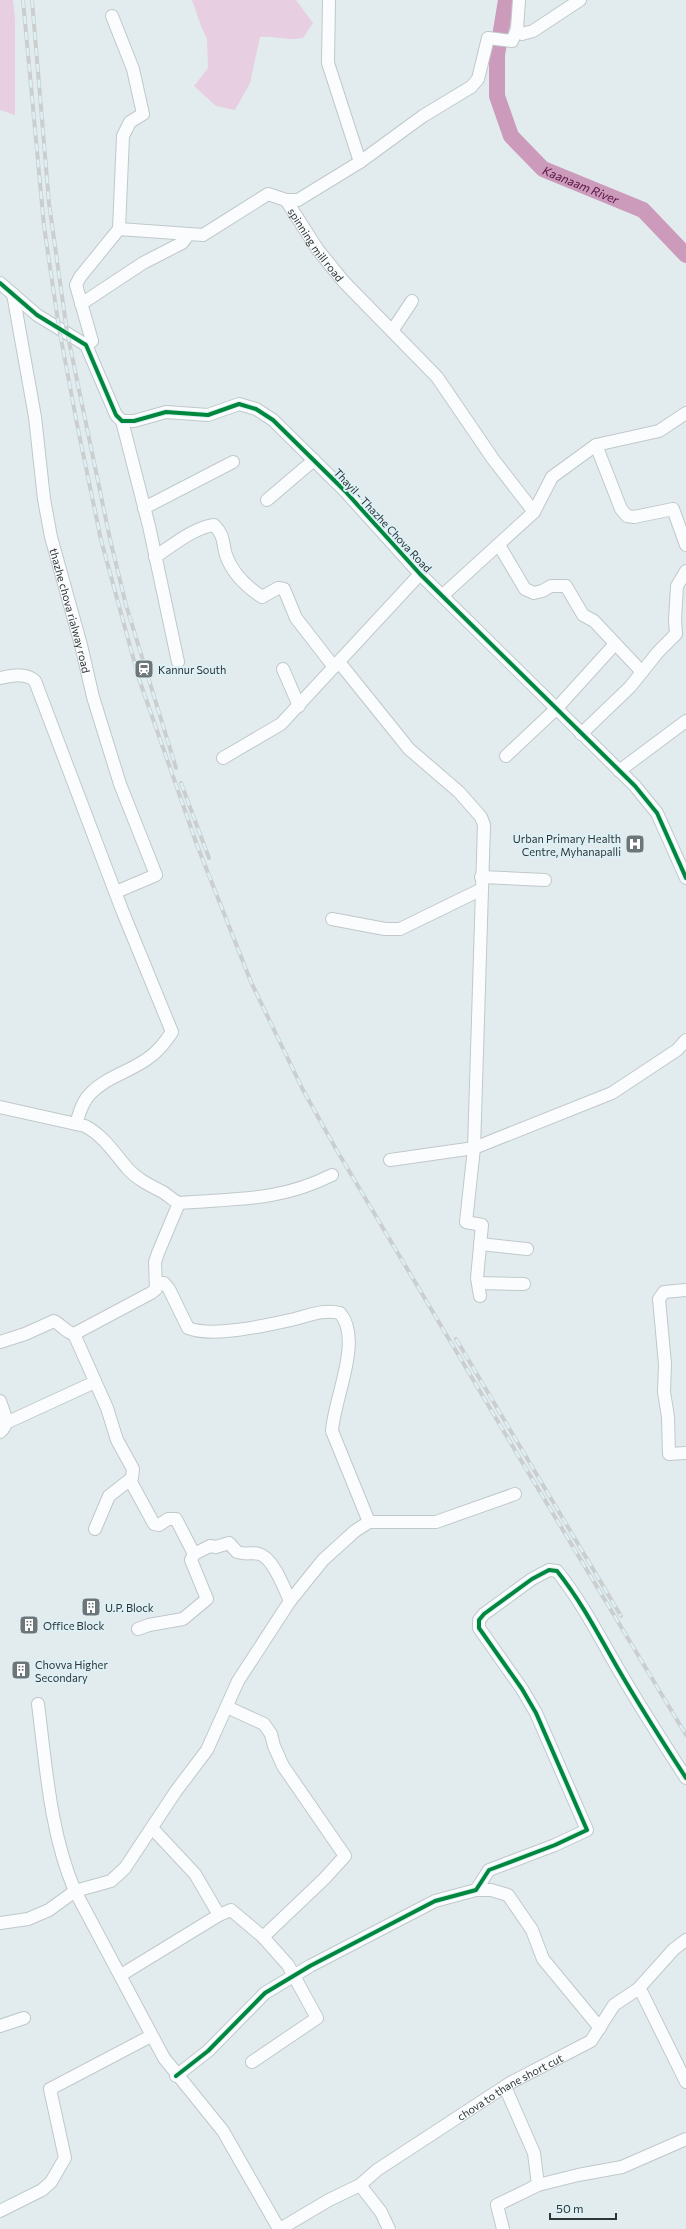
<svg xmlns="http://www.w3.org/2000/svg" width="686" height="2229" font-family="Commissioner,sans-serif">
<style>
.green{fill:#e8cee1}
.lines{fill:none;stroke-linecap:round;stroke-linejoin:round}
.river{stroke:#cc9abb;stroke-width:16}
.minor-casing{stroke:#c0c8ca;stroke-width:14}
.minor{stroke:#fbfcfd;stroke-width:12}
.rail-casing{stroke:#cbcecf;stroke-width:4}
.rail{stroke:#dcf0f5;stroke-width:2.5;stroke-dasharray:8;stroke-linecap:butt}
.cycleway-casing{stroke:#dcf0f5;stroke-width:6}
.cycleway{stroke:#00873e;stroke-width:4}
.labels{text-anchor:middle;dominant-baseline:central;stroke-width:4;stroke-linejoin:round;paint-order:stroke}
.street-label{font-size:11px;fill:#2d3537;stroke:#dcf0f5}
.poi-label{font-size:11px;fill:#2d3537;stroke:#dcf0f5;text-anchor:start}
.water-label{font-size:12px;font-style:italic;fill:#571241;stroke:#dcf0f5}
</style>
<rect width="100%" height="100%" fill="#e2ecef"/>
<!-- green -->
<g class="green">
<path d="M 0,0 L 13,0 L 15,18 L 15,115 L 0,110 Z"/>
<path d="M 192,0 L 296,0 L 313,23 L 303,38 C 288,41 275,36 260,37 L 250,83 L 235,110 L 216,106 L 194,86 L 208,68 L 207,39 L 201,26 Z"/>
</g>
<g class="lines">
<!-- river -->
<path class="river" id="s1" d="M 506,0 L 497,55 L 497,96 L 511,136 L 543,169 L 643,210 L 686,255"/>
<!-- minor casing -->
<g class="minor-casing">
<g id="minor">
<path d="M 329,0 L 328,63 L 360,162"/>
<path d="M 112,16 L 133,69 L 143,114 L 130,122 L 123,136 L 119,229"/>
<path d="M 517,29 L 522,34 L 533,31 L 580,0"/>
<path d="M 286,200 L 298,200 L 360,162 L 423,116 L 471,87 L 478,79 L 488,38 L 512,41 L 517,29 L 519,0"/>
<path d="M 0,283 L 37,315 L 86,345 L 116,415 L 122,421 L 134,421 L 166,412 L 208,415 L 239,404 L 256,409 L 273,420 L 345,491 L 420,574 L 635,786 L 657,813 L 686,878"/>
<path id="s2" d="M 13,294 L 35,417 L 44,499 L 51,537 L 81,645 L 93,697 L 120,784 L 156,875 L 116,892"/>
<path d="M 81,304 L 143,263 L 182,243 L 188,235 L 185,234"/>
<path d="M 392,331 L 412,301"/>
<path id="s3" d="M 86,345 L 92,341 L 76,285 L 80,277 L 119,229 L 203,235 L 268,194 L 286,200 L 318,250 L 344,282 L 437,377 L 493,459 L 534,512"/>
<path d="M 122,421 L 149,526 L 178,662"/>
<path d="M 596,445 L 621,509 L 627,516 L 634,517 L 673,509 L 686,545"/>
<path d="M 267,500 L 314,460"/>
<path d="M 144,508 L 233,462"/>
<path d="M 499,545 L 525,589 L 534,593 L 542,591 L 551,586 L 566,586 L 583,615 L 594,621 L 642,672"/>
<path d="M 155,557 C 173,545 193,528 214,525 C 225,536 222,542 226,555 C 232,573 247,587 262,597 L 278,588 L 284,589 L 296,618 L 334,667"/>
<path d="M 443,595 L 534,512 L 552,477 L 596,445 L 659,431 L 686,413"/>
<path d="M 339,662 L 409,749 L 459,792 L 481,817 L 484,825 L 474,1148 L 466,1222 L 482,1225 L 477,1278 L 480,1296"/>
<path d="M 283,669 L 299,706"/>
<path d="M 0,678 C 11,676 26,672 35,681 L 122,910 L 172,1032 C 165,1042 158,1052 147,1059 C 129,1072 106,1077 90,1094 C 82,1102 79,1114 76,1124"/>
<path d="M 581,734 L 630,687 L 658,652 L 676,634 L 675,620 L 677,586 L 686,571"/>
<path d="M 506,756 L 556,709 L 615,644"/>
<path d="M 223,758 L 281,724 L 420,574"/>
<path d="M 619,771 L 686,721"/>
<path d="M 481,877 L 545,880"/>
<path d="M 332,919 L 385,929 L 400,929 L 480,890"/>
<path d="M 0,1107 L 85,1126 C 104,1136 114,1153 128,1169 C 137,1179 149,1185 161,1191 C 167,1194 172,1200 179,1203 L 158,1253 L 155,1262 L 156,1289 L 151,1293 L 74,1334 C 65,1332 62,1325 54,1321 L 25,1334 L 0,1342"/>
<path d="M 390,1160 L 474,1148 L 612,1093 L 677,1050 L 686,1040"/>
<path d="M 179,1203 C 236,1198 278,1202 332,1175"/>
<path d="M 480,1244 L 527,1249"/>
<path d="M 157,1283 L 164,1283 L 169,1289 L 188,1328 C 212,1338 268,1325 295,1319 C 310,1315 324,1309 340,1313 C 363,1340 334,1398 332,1431 L 369,1522"/>
<path d="M 478,1283 L 524,1284"/>
<path d="M 686,1290 L 664,1292 L 659,1299 L 665,1364 L 664,1392 L 668,1417 L 669,1454 L 686,1453"/>
<path d="M 74,1334 L 107,1408 L 117,1440 L 133,1469 L 132,1478 L 109,1496 L 95,1529"/>
<path d="M 0,1401 C 4,1414 11,1423 0,1432"/>
<path d="M 8,1422 L 95,1382"/>
<path d="M 130,1480 L 154,1524 L 159,1525 L 168,1519 L 176,1519 L 194,1554"/>
<path d="M 138,1629 L 149,1625 L 183,1619 L 207,1599 L 191,1560 L 194,1554 L 210,1546 L 216,1547 L 229,1543 L 237,1552 C 245,1555 252,1552 259,1554 C 273,1557 285,1590 290,1601"/>
<path d="M 38,1704 C 46,1766 50,1833 75,1891 L 164,2058 L 223,2131 L 279,2229"/>
<path d="M 227,1707 L 264,1724 L 271,1734 L 274,1746 L 283,1766 L 345,1856 L 324,1879 L 263,1937"/>
<path d="M 152,1828 L 195,1874 L 219,1915 L 231,1910 L 263,1937 L 288,1965 L 317,2018 L 252,2062"/>
<path d="M 476,1890 L 491,1890 L 508,1895 L 532,1930 L 543,1959 L 600,2028"/>
<path d="M 0,1923 L 28,1919 L 49,1910 L 75,1891 L 111,1881 L 125,1868 L 176,1791 L 207,1750 L 238,1681 L 290,1601 L 323,1560 L 355,1531 L 369,1522 L 436,1522 L 515,1494"/>
<path d="M 121,1975 L 219,1915"/>
<path d="M 638,1989 L 642,1993 L 686,2082"/>
<path d="M 0,2026 L 24,2018"/>
<path d="M 176,2076 L 208,2051 L 265,1993 L 310,1966 L 435,1901 L 476,1890 L 489,1870 L 555,1845 L 587,1830 L 536,1713 L 522,1689 L 479,1628 L 479,1620 L 484,1614 L 532,1579 L 549,1570 L 557,1571 C 581,1601 598,1634 617,1667 C 639,1705 662,1741 686,1778"/>
<path d="M 505,2087 L 534,2153 L 538,2185"/>
<path d="M 360,2185 L 381,2212 L 389,2229"/>
<path d="M 0,2211 L 42,2190 L 51,2182 L 65,2158 L 50,2089 L 151,2036"/>
<path id="s4" d="M 280,2229 L 329,2200 L 360,2185 L 377,2170 L 510,2083 L 591,2041 L 614,2005 L 638,1989 L 674,1949 L 686,1940"/>
<path d="M 503,2229 L 497,2205 L 538,2185 L 578,2175 L 622,2167 L 686,2139"/>
</g>
</g>
<!-- minor -->
<use href="#minor" class="minor"/>
<!-- rail casing -->
<g class="rail-casing">
<g id="rail">
<path d="M 23,0 L 44,226 L 59,328 L 77,424 L 101,540 L 139,679 L 197,845 L 251,982 L 303,1090 L 336,1149 L 516,1452 L 686,1735"/>
<path d="M 32,0 L 49,203 L 67,332 L 110,539 L 126,605 L 176,768"/>
<path d="M 181,783 L 209,858"/>
<path d="M 456,1339 L 621,1616"/>
</g>
</g>
<!-- rail -->
<use href="#rail" class="rail"/>
<!-- cycleway casing -->
<g class="cycleway-casing">
<g id="cycleway">
<path d="M 0,283 L 37,315 L 86,345 L 116,415 L 122,421 L 134,421 L 166,412 L 208,415 L 239,404 L 256,409 L 273,420 L 345,491 L 420,574 L 635,786 L 657,813 L 686,878"/>
<path d="M 176,2076 L 208,2051 L 265,1993 L 310,1966 L 435,1901 L 476,1890 L 489,1870 L 555,1845 L 587,1830 L 536,1713 L 522,1689 L 479,1628 L 479,1620 L 484,1614 L 532,1579 L 549,1570 L 557,1571 C 581,1601 598,1634 617,1667 C 639,1705 662,1741 686,1778"/>
</g>
</g>
<!-- cycleway -->
<use href="#cycleway" class="cycleway"/>
</g>
<!-- icons -->
<defs>
<g id="station-square" transform="scale(1)"><rect x="-9" y="-9" width="18" height="18" rx="4" fill="#6c7577" stroke="#dcf0f5"/><path d="M-3-6H3Q5-6 5-4V2Q5 4 3 4L4.5 6H3L1.5 4h-3L-3 6H-4.5L-3 4Q-5 4-5 2V-4Q-5-6-3-6ZM-3.5-4v3h7v-3ZM-3.5 1v1.5H-2V1ZM2 1v1.5H3.5V1Z" fill="#fff"/></g>
<g id="hospital-square" transform="scale(1)"><rect x="-9" y="-9" width="18" height="18" rx="4" fill="#6c7577" stroke="#dcf0f5"/><path d="M-5-5h3v3.5h4V-5h3V5h-3V1.5h-4V5h-3Z" fill="#fff"/></g>
<g id="building-square" transform="scale(1)"><rect x="-9" y="-9" width="18" height="18" rx="4" fill="#6c7577" stroke="#dcf0f5"/><path d="M-4-6H4V6H1V3H-1V6H-4ZM-2.5-4.3h1.7v1.8h-1.7ZM.8-4.3h1.7v1.8H.8ZM-2.5-1h1.7V.8h-1.7ZM.8-1h1.7V.8H.8Z" fill="#fff"/></g>
</defs>
<g fill-rule="evenodd">
<use href="#station-square" x="144" y="669"/>
<use href="#hospital-square" x="635" y="844"/>
<use href="#building-square" x="91" y="1607"/>
<use href="#building-square" x="29" y="1625"/>
<use href="#building-square" x="21" y="1670"/>
</g>
<g class="labels">
<!-- street labels -->
<g class="street-label">
<text stroke="none"><textPath href="#s3" startOffset="370">spinning mill road</textPath></text>
<text transform="translate(383 520) rotate(47)">Thayil - Thazhe Chova Road</text>
<text stroke="none"><textPath href="#s2" startOffset="322">thazhe chova rialway road</textPath></text>
<text stroke="none"><textPath href="#s4" startOffset="271">chova to thane short cut</textPath></text>
</g>
<!-- poi labels -->
<g class="poi-label">
<text x="158" y="669">Kannur South</text>
<text x="621" y="838" text-anchor="end">Urban Primary Health<tspan x="621" dy="13">Centre, Myhanapalli</tspan></text>
<text x="105" y="1607">U.P. Block</text>
<text x="43" y="1625">Office Block</text>
<text x="35" y="1664">Chovva Higher<tspan x="35" dy="13">Secondary</tspan></text>
</g>
<!-- water labels -->
<g class="water-label">
<text stroke="none"><textPath href="#s1" startOffset="226">Kaanaam River</textPath></text>
</g>
</g>
<!-- scale -->
<path d="M550 2213v6h66v-6" fill="none" stroke="#2d3537" stroke-width="2"/>
<text x="556" y="2213" font-size="12" fill="#2d3537" stroke="#dcf0f5" stroke-width="3" paint-order="stroke">50 m</text>
</svg>
